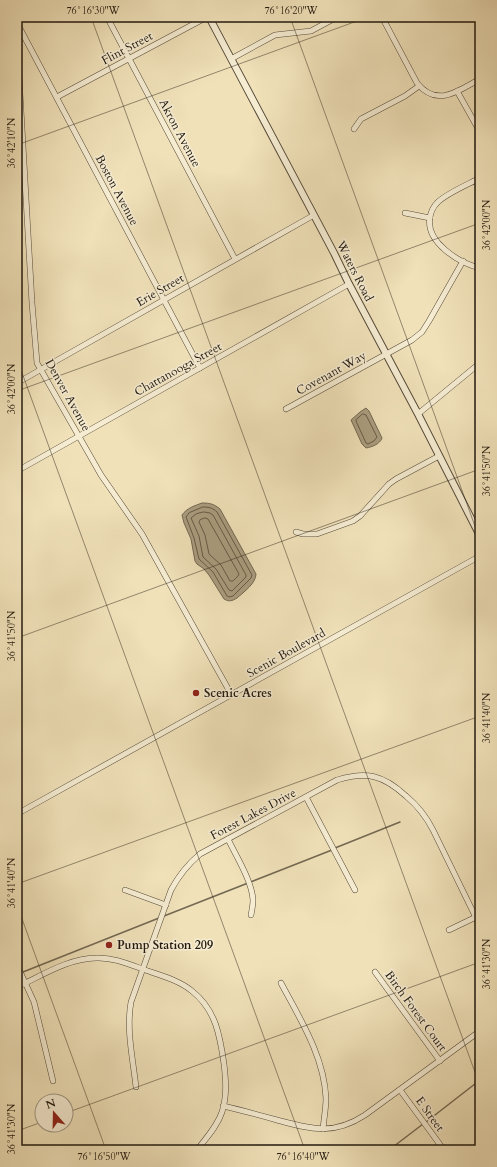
<svg xmlns="http://www.w3.org/2000/svg" width="497" height="1167" font-family="Cardo,serif">
<style>
.water{fill:#aa9d7f;stroke:#736852}
.lines{fill:none;stroke-linecap:round;stroke-linejoin:round}
.shore{stroke:#665a46;stroke-width:1}
.stream{stroke:#736852;stroke-width:1.5}
.minor-casing{stroke:#554a39;stroke-width:6}
.tertiary-casing{stroke:#554a39;stroke-width:8}
.minor{stroke:#f5ecd2;stroke-width:5}
.tertiary{stroke:#f5ecd2;stroke-width:6}
.ticks{fill:none;stroke:#21180e;stroke-width:1;stroke-opacity:0.45}
.poi-dot{fill:#8f2418;stroke:#f5ecd2;stroke-width:1.5}
.labels{text-anchor:middle;dominant-baseline:central;stroke-width:3;stroke-linejoin:round;paint-order:stroke}
.street-label{font-size:12px;fill:#21180e;stroke:#f5ecd2}
.poi-label{font-size:12px;font-weight:bold;fill:#21180e;stroke:#f5ecd2;text-anchor:start}
.neatline{fill:none;stroke:#21180e;stroke-width:1.5}
.ticks-label{font-size:10px;text-anchor:middle;fill:#21180e}
</style>
<rect width="100%" height="100%" fill="#f0e1b9"/>
<filter id="stains"><feTurbulence type="fractalNoise" baseFrequency=".005" numOctaves="4"/><feColorMatrix values="0 0 0 0 .2 0 0 0 0 .09 0 0 0 0 .02 0 0 0 .5 -.17"/></filter>
<radialGradient id="worn" r=".72"><stop offset=".6" stop-color="#630" stop-opacity="0"/><stop offset="1" stop-color="#630" stop-opacity=".3"/></radialGradient>
<!-- water -->
<g class="water">
<path d="M 366,408 L 369,411 L 382,438 C 380,444 372,447 366,448 L 362,444 L 351,420 L 360,412 Z"/>
<path d="M 202,503 C 210,503 214,504 220,509 L 256,574 C 256,583 244,592 237,598 C 232,601 229,602 224,599 L 209,575 L 204,569 L 197,564 L 195,561 L 191,539 L 184,523 L 182,515 C 187,508 194,506 202,503 Z"/>
</g>
<g class="lines">
<!-- shore -->
<g class="shore">
<path d="M 363,414 L 366,415 L 377,437 L 374,441 L 368,444 L 366,443 L 356,421 L 356,420 Z"/>
<path d="M 203,507 C 209,507 213,508 217,512 L 252,575 L 251,578 L 233,596 L 229,597 L 227,596 L 213,572 L 199,559 L 194,538 L 186,517 L 189,513 Z"/>
<path d="M 204,512 L 210,513 L 213,515 L 246,575 L 246,577 L 232,591 L 229,590 L 216,569 L 203,557 L 199,536 L 191,518 L 196,514 Z"/>
<path d="M 205,518 L 208,519 L 239,574 L 238,576 L 233,581 L 230,581 L 221,565 L 209,554 L 205,535 L 199,522 L 200,520 Z"/>
</g>
<!-- stream -->
<g class="stream">
<path d="M 335,848 L 400,822"/>
<path d="M 164,916 L 332,850"/>
<path d="M 23,972 L 159,918"/>
<path d="M 426,1122 L 480,1080"/>
<path d="M 389,1150 L 423,1124"/>
</g>
<!-- minor casing -->
<g class="minor-casing">
<g id="minor">
<path d="M 107,17 L 235,259"/>
<path d="M 382,17 L 417,83 C 437,108 458,91 480,79"/>
<path d="M 17,23 L 200,368"/>
<path d="M 17,41 L 32,303 L 37,363 L 101,475 L 142,534 L 231,694"/>
<path d="M 231,59 L 275,35 L 311,31 L 337,17"/>
<path d="M 457,91 L 480,132"/>
<path d="M 57,97 L 207,17"/>
<path d="M 354,129 L 361,119 L 405,96 L 419,86"/>
<path d="M 480,178 C 469,184 445,194 437,203 C 433,207 431,212 430,217 C 425,242 459,263 480,268"/>
<path d="M 405,213 L 430,218"/>
<path d="M 17,383 L 314,215"/>
<path d="M 286,409 L 412,340 L 422,332 L 429,321 L 463,261"/>
<path d="M 418,414 L 480,363"/>
<path d="M 17,471 L 349,284"/>
<path d="M 296,532 L 303,534 L 317,534 L 353,521 L 360,516 L 389,484 L 396,479 L 439,456"/>
<path d="M 306,797 L 355,890"/>
<path d="M 17,814 L 480,556"/>
<path d="M 228,839 C 236,856 252,881 253,900 C 253,905 252,910 251,915"/>
<path d="M 125,890 L 166,905"/>
<path d="M 449,930 L 476,917"/>
<path d="M 17,965 L 34,1002 L 53,1081"/>
<path d="M 375,972 L 440,1061"/>
<path d="M 281,983 C 300,1019 324,1056 326,1098 C 326,1108 324,1118 323,1129"/>
<path d="M 17,987 C 41,976 69,958 96,958 C 114,957 131,965 148,971 C 163,976 180,981 192,991 C 216,1010 220,1036 224,1064 C 226,1081 227,1096 222,1112 C 217,1127 206,1138 197,1150"/>
<path d="M 136,1087 C 133,1059 126,1030 131,1002 L 171,890 C 179,875 187,865 200,854 L 337,780 C 367,771 383,775 406,796 C 418,806 426,816 433,830 L 480,926"/>
<path d="M 400,1090 L 444,1150"/>
<path d="M 223,1106 C 241,1110 259,1115 277,1120 C 311,1129 333,1136 365,1115 L 480,1031"/>
</g>
</g>
<!-- tertiary casing -->
<g class="tertiary-casing">
<path id="tertiary" d="M 209,17 L 334,253 L 349,284 L 418,414 L 480,536"/>
</g>
<!-- minor -->
<use href="#minor" class="minor"/>
<!-- tertiary -->
<use href="#tertiary" class="tertiary"/>
</g>
<!-- ticks -->
<path class="ticks" d="M 91,17 L 480,1086M 290,17 L 480,540M 17,145 L 368,17M 17,359 L 305,1150M 17,391 L 480,223M 17,638 L 480,469M 17,884 L 480,716M 17,905 L 106,1150M 66,1113 L 480,962M 17,1131 L 42,1122"/>
<!-- markers -->
<g class="poi-dot">
<circle cx="196" cy="693" r="4"/>
<circle cx="109" cy="945" r="4"/>
</g>
<g class="labels">
<!-- street labels -->
<g class="street-label">
<text transform="translate(127 48) rotate(-28)">Flint Street</text>
<text transform="translate(180 133) rotate(62)">Akron Avenue</text>
<text transform="translate(117 190) rotate(62)">Boston Avenue</text>
<text transform="translate(355 271) rotate(63)">Waters Road</text>
<text transform="translate(160 290) rotate(-30)">Erie Street</text>
<text transform="translate(178 369) rotate(-29)">Chattanooga Street</text>
<text transform="translate(331 373) rotate(-29)">Covenant Way</text>
<text transform="translate(68 395) rotate(61)">Denver Avenue</text>
<text transform="translate(286 653) rotate(-29)">Scenic Boulevard</text>
<text transform="translate(253 814) rotate(-28)">Forest Lakes Drive</text>
<text transform="translate(416 1011) rotate(54)">Birch Forest Court</text>
<text transform="translate(430 1114) rotate(54)">E Street</text>
</g>
<!-- poi labels -->
<g class="poi-label">
<text x="204" y="693">Scenic Acres</text>
<text x="117" y="945">Pump Station 209</text>
</g>
</g>
<!-- margin -->
<rect width="497" height="1167" fill="none" stroke="#f0e1b9" stroke-width="44"/>
<!-- north arrow -->
<g transform="translate(54 1113) rotate(340)"><circle r="19" fill="#f5ecd2" stroke="#a09784"/>
<path d="M0-3L7 15L0 10L-7 15Z" fill="#8f2418"/>
<text y="-6" font-size="11" font-weight="bold" text-anchor="middle" fill="#21180e">N</text>
</g>
<rect x="22" y="22" width="453" height="1123" class="neatline"/>
<g class="ticks-label">
<text x="93" y="14">76°16'30"W</text>
<text x="291" y="14">76°16'20"W</text>
<text transform="translate(11 143) rotate(-90)" y="4">36°42'10"N</text>
<text transform="translate(486 225) rotate(-90)" y="4">36°42'00"N</text>
<text transform="translate(11 389) rotate(-90)" y="4">36°42'00"N</text>
<text transform="translate(486 471) rotate(-90)" y="4">36°41'50"N</text>
<text transform="translate(11 636) rotate(-90)" y="4">36°41'50"N</text>
<text transform="translate(486 718) rotate(-90)" y="4">36°41'40"N</text>
<text transform="translate(11 883) rotate(-90)" y="4">36°41'40"N</text>
<text transform="translate(486 964) rotate(-90)" y="4">36°41'30"N</text>
<text transform="translate(11 1129) rotate(-90)" y="4">36°41'30"N</text>
<text x="104" y="1160">76°16'50"W</text>
<text x="303" y="1160">76°16'40"W</text>
</g>
<rect width="100%" height="100%" filter="url(#stains)"/>
<rect width="100%" height="100%" fill="url(#worn)"/>
</svg>
